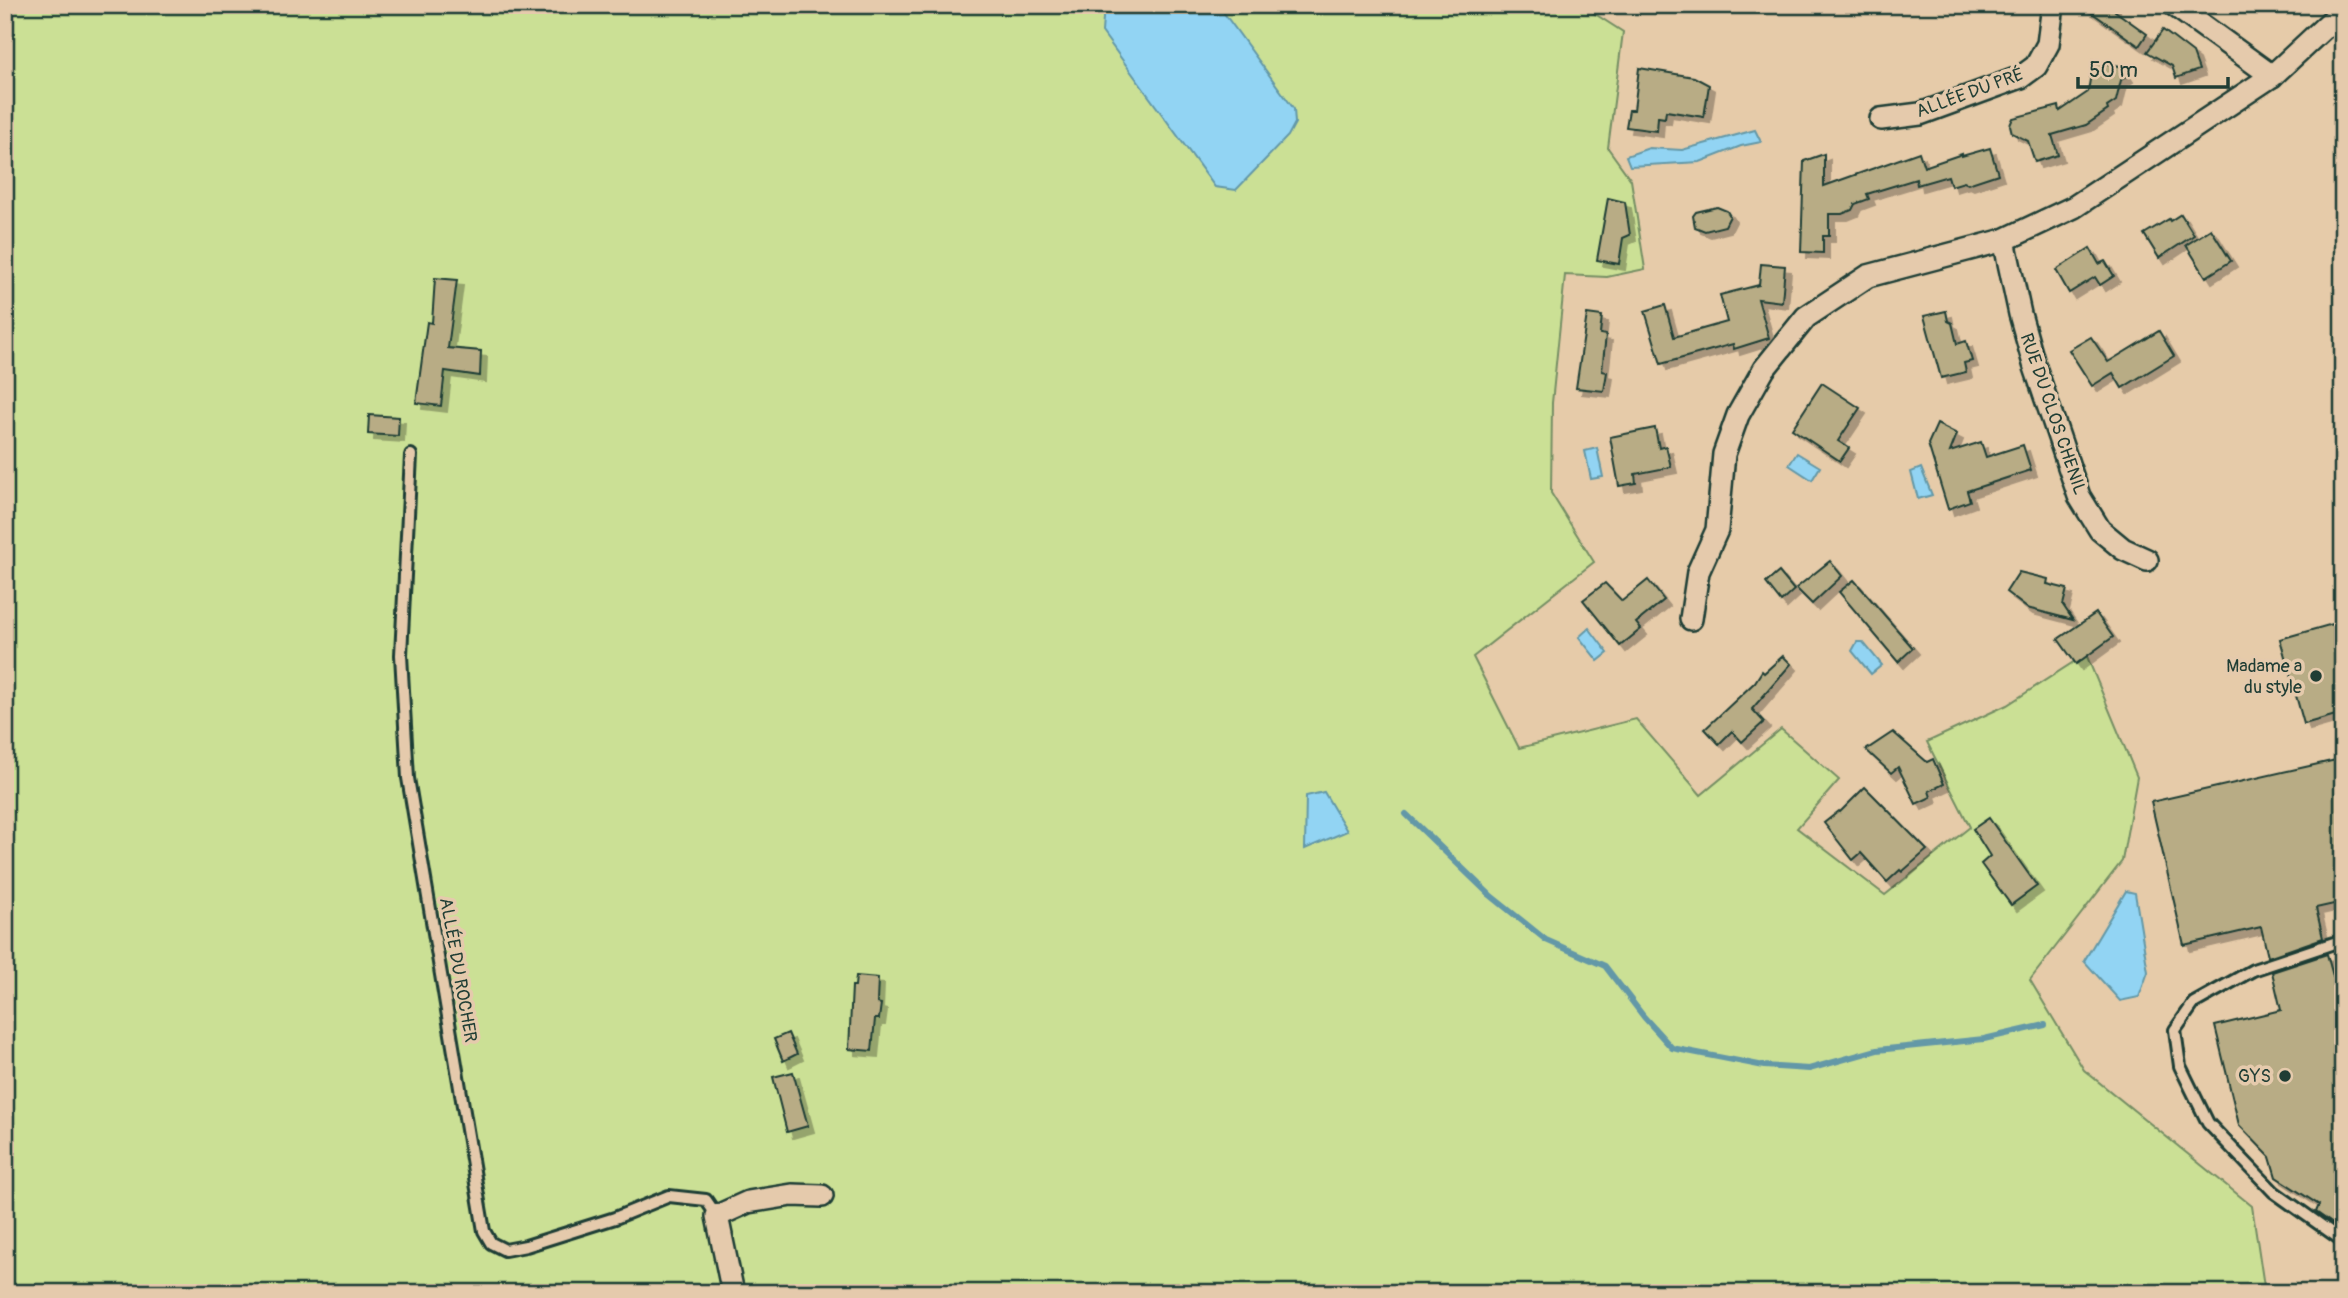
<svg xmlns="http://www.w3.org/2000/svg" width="2348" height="1298" font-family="Pangolin,sans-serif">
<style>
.green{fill:#cbe095;stroke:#758e64;stroke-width:2}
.water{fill:#92d4f3;stroke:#6498a7;stroke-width:2}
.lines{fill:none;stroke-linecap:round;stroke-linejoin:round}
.stream{stroke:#6498a7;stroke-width:6}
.building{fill:#b8ac85;stroke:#1f3d34;stroke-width:2;filter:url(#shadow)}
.service-casing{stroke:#1f3d34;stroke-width:16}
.minor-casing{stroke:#1f3d34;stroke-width:26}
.service{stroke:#e5caac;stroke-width:10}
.minor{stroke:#e5caac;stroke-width:21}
.poi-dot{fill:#1f3d34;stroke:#e5caac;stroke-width:2.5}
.labels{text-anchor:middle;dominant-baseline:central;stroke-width:7;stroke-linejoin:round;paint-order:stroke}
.street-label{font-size:18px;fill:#1f3d34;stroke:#e5caac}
.poi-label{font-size:18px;fill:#1f3d34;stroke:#e5caac;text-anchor:end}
</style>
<defs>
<filter id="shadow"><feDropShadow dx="6" dy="6" stdDeviation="0" flood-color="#0004"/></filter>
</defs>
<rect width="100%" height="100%" fill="#e6cba9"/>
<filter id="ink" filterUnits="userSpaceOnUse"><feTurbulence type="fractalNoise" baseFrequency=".0143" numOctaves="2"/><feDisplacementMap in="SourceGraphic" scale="14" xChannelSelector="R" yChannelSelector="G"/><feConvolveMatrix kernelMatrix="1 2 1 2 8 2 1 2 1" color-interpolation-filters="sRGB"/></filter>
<g filter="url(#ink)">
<!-- green -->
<path class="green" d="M 5,5 L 1581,5 L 1623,32 L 1608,148 L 1631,180 L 1645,269 L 1607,277 L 1565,275 L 1552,403 L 1551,493 L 1594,562 L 1473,657 L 1519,748 L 1636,719 L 1701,795 L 1781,729 L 1839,780 L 1797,828 L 1885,895 L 1970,827 L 1927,742 L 2007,705 L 2086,654 L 2137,777 L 2122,861 L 2030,980 L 2084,1070 L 2252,1206 L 2265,1293 L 5,1293 Z"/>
<!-- water -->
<g class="water">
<path d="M 1104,5 L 1218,5 L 1294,109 L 1295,123 L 1288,136 L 1236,190 L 1215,187 L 1102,32 Z"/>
<path d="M 1755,130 L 1761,142 L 1741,146 L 1700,162 L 1630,166 L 1626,156 L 1649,148 L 1682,150 Z"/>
<path d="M 1597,448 L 1603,477 L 1591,479 L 1585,451 Z"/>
<path d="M 1797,453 L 1820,467 L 1812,480 L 1789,465 Z"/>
<path d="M 1921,468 L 1932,495 L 1918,499 L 1911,472 Z"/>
<path d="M 1589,628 L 1608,653 L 1598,661 L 1579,637 Z"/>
<path d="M 1857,642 L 1863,642 L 1882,665 L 1871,674 L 1852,651 Z"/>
<path d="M 1324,792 L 1347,831 L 1305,849 L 1306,796 Z"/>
<path d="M 2126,891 L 2135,893 L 2148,972 L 2139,997 L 2120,1001 L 2084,961 Z"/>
</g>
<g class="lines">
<!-- stream -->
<path class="stream" d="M 1406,814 L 1490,895 L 1546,940 L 1605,966 L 1644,1017 L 1672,1048 L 1764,1066 L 1809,1069 L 1877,1050 L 1984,1039 L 2045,1025"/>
</g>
<!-- building -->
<g class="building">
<path d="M 2081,5 L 2114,5 L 2115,11 L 2147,34 L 2139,46 Z"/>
<path d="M 2163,30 L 2193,53 L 2199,70 L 2176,78 L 2172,66 L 2147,52 Z"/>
<path d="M 2093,61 L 2120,66 L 2127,76 L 2121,80 L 2116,101 L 2107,107 L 2108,110 L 2086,125 L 2052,135 L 2058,155 L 2035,162 L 2028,141 L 2012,133 L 2010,125 L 2013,118 L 2059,106 L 2060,111 L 2088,92 Z"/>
<path d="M 1639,68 L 1694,77 L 1709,85 L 1704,117 L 1666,111 L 1665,118 L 1658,117 L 1657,131 L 1626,127 L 1629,110 L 1634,110 Z"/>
<path d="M 1990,148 L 1998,174 L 1968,184 L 1964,182 L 1951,186 L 1948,176 L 1917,185 L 1916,179 L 1867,194 L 1869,199 L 1855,204 L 1852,210 L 1842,214 L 1829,214 L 1829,236 L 1823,236 L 1823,253 L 1801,252 L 1804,161 L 1824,154 L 1824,186 L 1919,152 L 1924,167 L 1962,154 L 1962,156 Z"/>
<path d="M 1608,198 L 1625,202 L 1630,235 L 1623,238 L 1619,264 L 1597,260 Z"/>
<path d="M 1717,207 L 1727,211 L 1730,216 L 1725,226 L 1705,231 L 1695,227 L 1693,216 L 1696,212 Z"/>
<path d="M 2181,214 L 2194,235 L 2159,258 L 2144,234 L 2169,219 L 2170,221 Z"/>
<path d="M 2211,229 L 2231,261 L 2206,277 L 2186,245 Z"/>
<path d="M 2090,248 L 2099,264 L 2105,261 L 2114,276 L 2100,285 L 2095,277 L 2069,293 L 2056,270 Z"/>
<path d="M 1761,264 L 1785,266 L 1782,302 L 1758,299 L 1769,338 L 1734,349 L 1733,344 L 1661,364 L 1645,311 L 1665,305 L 1674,337 L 1727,322 L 1720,295 L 1759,285 Z"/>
<path d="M 435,278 L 457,280 L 448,348 L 481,351 L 480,376 L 445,371 L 441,406 L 416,403 L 427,322 L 432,323 Z"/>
<path d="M 1946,311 L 1948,321 L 1952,323 L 1957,344 L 1966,341 L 1972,361 L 1964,363 L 1966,372 L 1941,378 L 1924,316 Z"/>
<path d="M 1587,314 L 1602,316 L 1600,334 L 1606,335 L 1602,371 L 1607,372 L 1604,391 L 1576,388 Z"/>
<path d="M 2159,331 L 2174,356 L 2122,388 L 2113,373 L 2092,386 L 2069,350 L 2091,337 L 2108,362 Z"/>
<path d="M 1822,383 L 1860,408 L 1838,441 L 1849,448 L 1840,461 L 1792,429 Z"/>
<path d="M 369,415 L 399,417 L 398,436 L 368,434 Z"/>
<path d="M 1937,424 L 1957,434 L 1950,452 L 1981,442 L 1986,457 L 2023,445 L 2031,470 L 1967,491 L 1970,501 L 1948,509 L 1928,444 Z"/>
<path d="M 1655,428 L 1659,448 L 1666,446 L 1671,467 L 1635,474 L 1636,483 L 1619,486 L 1610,437 Z"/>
<path d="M 1830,561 L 1842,576 L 1812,604 L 1796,588 Z"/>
<path d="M 1779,572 L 1794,590 L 1781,602 L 1766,583 Z"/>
<path d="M 2019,572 L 2048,579 L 2047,584 L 2067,589 L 2063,605 L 2073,620 L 2027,608 L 2006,592 Z"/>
<path d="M 1648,580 L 1664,600 L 1636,623 L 1641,629 L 1620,646 L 1583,600 L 1605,583 L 1622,601 Z"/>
<path d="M 1854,580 L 1913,648 L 1898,662 L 1839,592 Z"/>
<path d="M 2096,613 L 2113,637 L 2076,664 L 2058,639 Z"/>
<path d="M 2343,621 L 2343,713 L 2304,724 L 2280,639 Z"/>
<path d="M 1783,656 L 1791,664 L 1752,709 L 1764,722 L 1742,742 L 1732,731 L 1719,744 L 1705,729 L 1755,682 L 1762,671 L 1764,673 Z"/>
<path d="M 1893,732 L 1927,762 L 1933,759 L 1944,784 L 1929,791 L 1931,797 L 1916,804 L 1898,767 L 1891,773 L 1866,750 Z"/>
<path d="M 2336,760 L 2343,790 L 2343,902 L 2316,908 L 2323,938 L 2268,957 L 2261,927 L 2184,945 L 2151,802 Z"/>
<path d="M 1865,787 L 1927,850 L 1902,872 L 1900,870 L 1887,882 L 1861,853 L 1853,860 L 1824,823 L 1839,811 L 1840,812 Z"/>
<path d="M 1989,818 L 2037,886 L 2011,905 L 1981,864 L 1990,856 L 1973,829 Z"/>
<path d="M 2327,954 L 2333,976 L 2343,974 L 2343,1231 L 2316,1212 L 2319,1205 L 2276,1177 L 2270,1157 L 2239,1125 L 2215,1026 L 2281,1010 L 2272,972 Z"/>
<path d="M 856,976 L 878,978 L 877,1003 L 881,1004 L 879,1019 L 875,1019 L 872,1051 L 849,1049 L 852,986 L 855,986 Z"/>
<path d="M 788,1033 L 797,1054 L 783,1061 L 774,1039 Z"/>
<path d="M 793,1072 L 808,1126 L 787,1132 L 773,1077 Z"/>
</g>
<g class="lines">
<!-- service casing -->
<g class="service-casing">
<g id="service">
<path d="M 411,455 L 401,655 L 408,778 L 484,1231 L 491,1243 L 505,1250 L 526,1246 L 615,1218 L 669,1196 L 706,1200 L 717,1216"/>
<path d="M 2343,940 L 2253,970 L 2194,1003 L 2175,1030 L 2180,1066 L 2208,1123 L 2274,1192 L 2343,1241"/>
</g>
</g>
<!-- minor casing -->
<g class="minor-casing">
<g id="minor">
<path d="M 2174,5 L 2272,76"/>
<path d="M 1881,119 L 1920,114 L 2021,77 L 2036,66 L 2048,44 L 2053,5"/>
<path d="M 2004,240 L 2020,314 L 2034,364 L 2079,496 L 2100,530 L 2123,549 L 2147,560"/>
<path d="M 1691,619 L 1698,572 L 1717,530 L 1724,454 L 1738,415 L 1764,369 L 1806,317 L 1868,276 L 2004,240 L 2074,207 L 2272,76 L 2343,10"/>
<path d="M 733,1293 L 717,1216 L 748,1202 L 792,1195 L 822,1196"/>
</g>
</g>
<!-- service -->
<use href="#service" class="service"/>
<!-- minor -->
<use href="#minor" class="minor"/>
</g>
</g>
<!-- markers -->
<g class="poi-dot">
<circle cx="2316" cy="676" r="7"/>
<circle cx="2285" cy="1076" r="7"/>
</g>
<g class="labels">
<!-- street labels -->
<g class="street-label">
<text transform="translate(1970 93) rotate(-20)">ALLÉE DU PRÉ</text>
<text transform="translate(2053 414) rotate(71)">RUE DU CLOS CHENIL</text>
<text transform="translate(458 970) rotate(80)">ALLÉE DU ROCHER</text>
</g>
<!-- poi labels -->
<g class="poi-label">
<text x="2302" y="666">Madame a<tspan x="2302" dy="21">du style</tspan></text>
<text x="2271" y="1076">GYS</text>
</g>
</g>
<!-- margin -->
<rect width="2348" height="1298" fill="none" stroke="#e5caac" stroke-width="28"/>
<rect x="14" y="14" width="2320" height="1270" fill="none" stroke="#1f3d34" stroke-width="2.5" filter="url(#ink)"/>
<!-- scale -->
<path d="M2078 77v10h150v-10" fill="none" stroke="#1f3d34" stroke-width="3.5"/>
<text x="2089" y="77" font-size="21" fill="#1f3d34" stroke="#e5caac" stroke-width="5" paint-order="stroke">50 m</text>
</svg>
